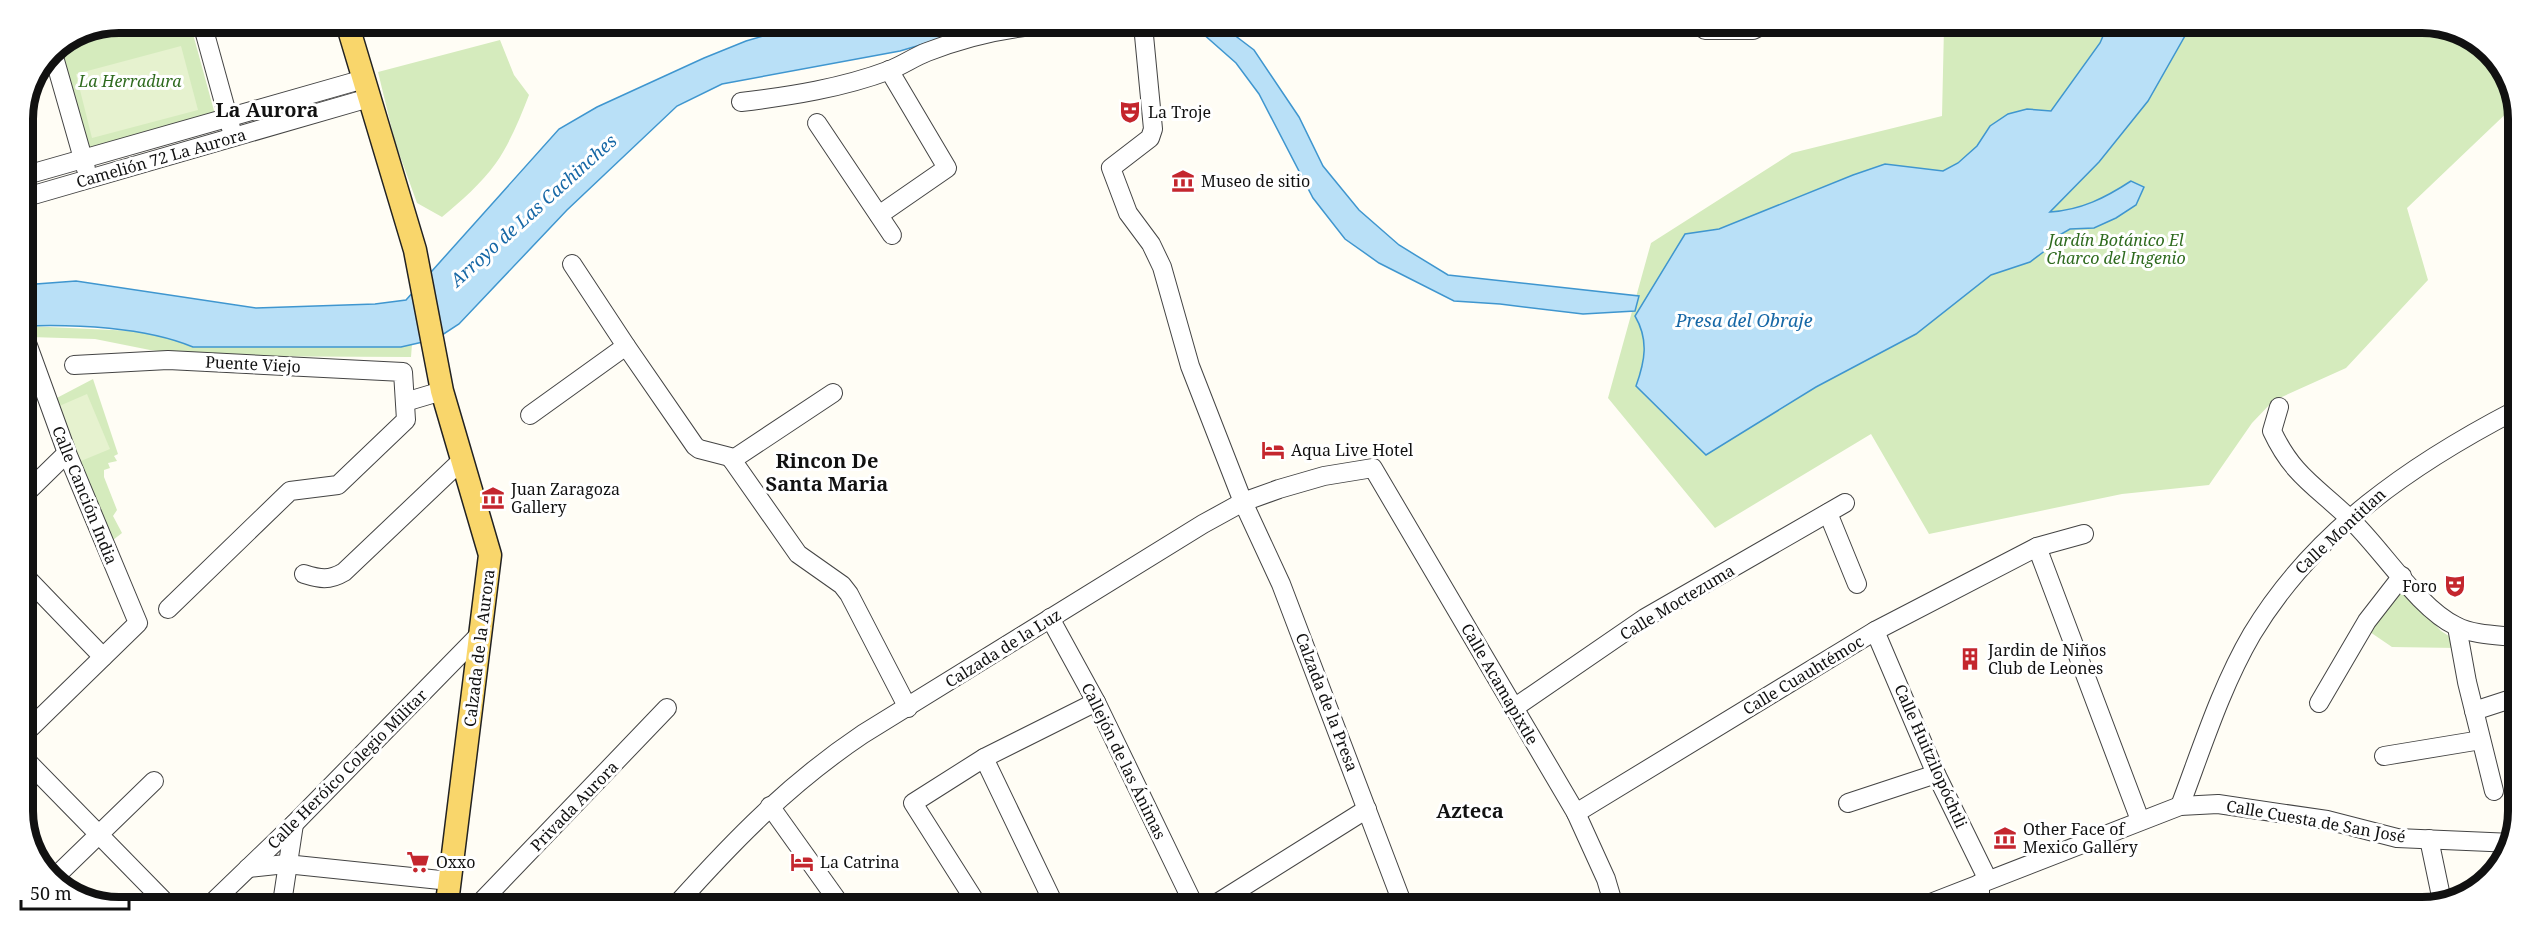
<svg xmlns="http://www.w3.org/2000/svg" width="2541" height="930" font-family="'Noto Serif',serif">
<style>
.green{fill:#d5ebbd}
.pitch{fill:#e6f2cf}
.water{fill:#b9e0f7;stroke:#3f96cf;stroke-width:1.5}
.lines{fill:none;stroke-linecap:round;stroke-linejoin:round}
.minor-casing{stroke:#444;stroke-width:20}
.major-casing{stroke:#222;stroke-width:25}
.minor{stroke:#fff;stroke-width:18}
.major{stroke:#f9d66b;stroke-width:22}
.labels{text-anchor:middle;dominant-baseline:central;stroke-width:6;stroke-linejoin:round;paint-order:stroke}
.park-label{font-size:16px;font-style:italic;fill:#2f6b1f;stroke:#fff}
.poi-label{font-size:16px;fill:#111;stroke:#fff;text-anchor:start}
.street-label{font-size:16px;fill:#111;stroke:#fff}
.water-label{font-size:18px;font-style:italic;fill:#1768a6;stroke:#fff}
.quarter-label{font-size:20px;font-weight:bold;fill:#111;stroke:#fff}
.rim{fill:none;stroke:#111;stroke-width:8}
</style>
<rect width="100%" height="100%" fill="#fffdf5"/>
<!-- green -->
<g class="green">
<path d="M 119,23 L 190,23 L 216,118 L 84,152 L 59,47 Z"/>
<path d="M 1944,27 L 2453,28 L 2499,61 L 2515,105 L 2407,208 L 2428,280 L 2346,368 L 2273,401 L 2252,423 L 2209,485 L 2122,494 L 1929,534 L 1871,434 L 1715,528 L 1608,398 L 1651,243 L 1792,153 L 1942,116 Z"/>
<path d="M 500,40 L 514,75 L 529,95 C 520,118 510,143 496,163 C 481,184 461,201 442,217 L 417,203 L 395,142 L 378,72 Z"/>
<path d="M 27,326 L 412,344 L 411,357 L 208,356 L 150,350 L 95,339 L 30,337 Z"/>
<path d="M 93,379 L 118,454 L 114,456 L 117,461 L 108,463 L 110,468 L 104,470 L 104,477 L 117,510 L 113,516 L 122,533 L 113,540 L 106,539 L 51,401 Z"/>
<path d="M 2401,587 L 2441,631 L 2455,640 L 2457,648 L 2392,647 L 2370,632 Z"/>
</g>
<!-- pitch -->
<g class="pitch">
<path d="M 181,46 L 198,110 L 92,138 L 76,74 Z"/>
<path d="M 87,394 L 110,449 L 81,461 L 57,407 Z"/>
</g>
<!-- water -->
<g class="water">
<path d="M 805,24 L 1010,25 L 961,33 L 900,51 L 722,84 L 677,106 L 567,210 L 459,324 L 436,339 L 401,347 L 193,347 C 145,327 74,324 23,326 L 23,285 L 76,281 L 256,308 L 375,304 L 406,300 L 559,129 L 597,107 L 704,58 L 746,41 Z"/>
<path d="M 1193,25 L 1221,25 L 1254,50 L 1299,117 L 1323,166 L 1359,210 L 1399,245 L 1448,275 L 1639,296 L 1635,311 L 1583,314 L 1500,304 L 1454,301 L 1379,263 L 1345,239 L 1313,198 L 1259,94 L 1236,63 Z"/>
<path d="M 2107,27 L 2190,27 L 2148,101 L 2099,162 L 2050,212 C 2081,210 2105,198 2131,181 L 2144,187 L 2136,205 L 2116,218 L 2094,228 L 2070,229 L 2056,237 L 2050,247 L 2030,262 L 1991,275 L 1916,334 L 1816,387 L 1706,455 L 1636,386 C 1645,361 1649,340 1635,316 L 1685,234 L 1719,229 L 1853,175 L 1885,164 L 1943,171 L 1958,163 L 1977,146 L 1990,126 L 2008,114 L 2027,109 L 2051,111 L 2100,43 Z"/>
</g>
<g class="lines">
<!-- minor casing -->
<g class="minor-casing">
<g id="minor">
<path d="M 202,23 L 231,128"/>
<path d="M 1143,25 L 1153,129 L 1150,138 L 1111,168 L 1128,213 L 1151,244 L 1162,267 L 1190,366 L 1243,502 L 1281,584 L 1403,905"/>
<path d="M 1701,26 L 1705,30 L 1753,30 L 1761,26"/>
<path d="M 52,50 L 86,169"/>
<path d="M 741,102 C 791,96 842,88 890,70 C 903,65 914,57 927,52 C 965,37 1003,28 1044,25"/>
<path d="M 817,123 L 892,235"/>
<path d="M 23,176 L 364,79"/>
<path d="M 23,198 L 369,98"/>
<path d="M 879,215 L 947,168 L 889,70"/>
<path d="M 572,264 L 626,346 L 695,446 L 699,449 L 730,457 L 798,554 L 842,585 L 849,594 L 908,708"/>
<path d="M 23,332 L 67,453 L 138,623 L 23,735"/>
<path d="M 74,365 L 168,360 L 403,372 L 406,420 L 338,485 L 290,491 L 168,609"/>
<path d="M 405,402 L 442,391"/>
<path d="M 2279,407 L 2272,431 C 2293,476 2316,486 2350,519 C 2381,548 2419,609 2456,626 C 2473,635 2496,635 2515,637"/>
<path d="M 530,415 L 626,346"/>
<path d="M 732,460 L 833,393"/>
<path d="M 23,496 L 67,453"/>
<path d="M 1828,513 L 1857,584"/>
<path d="M 2037,547 L 2140,820"/>
<path d="M 23,574 L 103,657"/>
<path d="M 304,574 C 320,579 329,581 344,572 L 462,460"/>
<path d="M 1050,618 L 1096,702 L 1194,905"/>
<path d="M 2457,627 L 2467,682 L 2494,791"/>
<path d="M 1875,631 L 1936,774 L 1988,880"/>
<path d="M 2319,703 L 2367,621 L 2402,576"/>
<path d="M 1514,708 L 1645,618 L 1845,503"/>
<path d="M 2474,711 L 2514,698"/>
<path d="M 2384,756 L 2481,740"/>
<path d="M 23,757 L 165,902"/>
<path d="M 984,758 L 1054,904"/>
<path d="M 1848,803 L 1936,774"/>
<path d="M 770,806 L 840,904"/>
<path d="M 2180,806 C 2202,748 2221,687 2252,634 C 2314,531 2412,464 2516,410"/>
<path d="M 1576,813 L 1875,631 L 2037,547 L 2084,534"/>
<path d="M 2429,839 L 2442,901"/>
<path d="M 248,868 L 286,864 L 450,881"/>
<path d="M 54,878 L 154,781"/>
<path d="M 212,903 L 294,824 L 481,633"/>
<path d="M 282,903 L 294,824"/>
<path d="M 480,903 L 667,708"/>
<path d="M 677,904 C 735,839 790,783 863,734 L 1203,524 L 1243,502 L 1279,489 L 1324,476 L 1373,468 L 1576,813 L 1606,879 L 1614,906"/>
<path d="M 977,904 L 913,803 L 984,758 L 1096,702"/>
<path d="M 1214,905 L 1367,809"/>
<path d="M 1923,906 L 2180,806 L 2218,804 L 2327,820 L 2397,838 L 2513,843"/>
<path d="M 1980,906 L 1980,883"/>
</g>
</g>
<!-- major casing -->
<g class="major-casing">
<path id="major" d="M 347,23 L 415,250 L 442,391 L 490,555 L 447,903"/>
</g>
<!-- minor -->
<use href="#minor" class="minor"/>
<!-- major -->
<use href="#major" class="major"/>
</g>
<!-- icons -->
<defs>
<g id="theatre-bare" transform="scale(1.8)"><path d="M-5-5.5Q0-4 5-5.5V0Q5 5 0 6Q-5 5-5 0ZM-3.3-2.5H-1v1.5H-3.3ZM1-2.5H3.3v1.5H1ZM-2.8 1Q0 5.5 2.8 1Z" fill="#c4262e" stroke="#fff" stroke-width="2.5" paint-order="stroke"/></g>
<g id="museum-bare" transform="scale(1.8)"><path d="M0-6L6-3V-2H-6V-3ZM-5-1h2V3h-2ZM-1-1h2V3h-2ZM3-1h2V3H3ZM-6 4H6V6H-6Z" fill="#c4262e" stroke="#fff" stroke-width="2.5" paint-order="stroke"/></g>
<g id="hotel-bare" transform="scale(1.8)"><path d="M-6-4.5h1.5V1H6V5H4.5V3h-9V5H-6ZM-4 0a1.8 1.8 0 1 1 3.6 0ZM.5 0V-2.5h3Q6-2.5 6 0Z" fill="#c4262e" stroke="#fff" stroke-width="2.5" paint-order="stroke"/></g>
<g id="building-bare" transform="scale(1.8)"><path d="M-4-6H4V6H1V3H-1V6H-4ZM-2.5-4.3h1.7v1.8h-1.7ZM.8-4.3h1.7v1.8H.8ZM-2.5-1h1.7V.8h-1.7ZM.8-1h1.7V.8H.8Z" fill="#c4262e" stroke="#fff" stroke-width="2.5" paint-order="stroke"/></g>
<g id="supermarket-bare" transform="scale(1.8)"><path d="M-6-5.5h2.5l.6 2H6L4.5 2H-2.5L-4.4-4H-6ZM-1.5 3.2a1.3 1.3 0 1 0 .1 0ZM3 3.2a1.3 1.3 0 1 0 .1 0Z" fill="#c4262e" stroke="#fff" stroke-width="2.5" paint-order="stroke"/></g>
</defs>
<g fill-rule="evenodd">
<use href="#theatre-bare" x="1130" y="112"/>
<use href="#museum-bare" x="1183" y="181"/>
<use href="#hotel-bare" x="1273" y="450"/>
<use href="#museum-bare" x="493" y="498"/>
<use href="#theatre-bare" x="2455" y="586"/>
<use href="#building-bare" x="1970" y="659"/>
<use href="#museum-bare" x="2005" y="838"/>
<use href="#supermarket-bare" x="418" y="862"/>
<use href="#hotel-bare" x="802" y="862"/>
</g>
<g class="labels">
<!-- park labels -->
<g class="park-label">
<text x="130" y="81">La Herradura</text>
<text x="2116" y="240">Jardín Botánico El<tspan x="2116" dy="18">Charco del Ingenio</tspan></text>
</g>
<!-- poi labels -->
<g class="poi-label">
<text x="1148" y="112">La Troje</text>
<text x="1201" y="181">Museo de sitio</text>
<text x="1291" y="450">Aqua Live Hotel</text>
<text x="511" y="489">Juan Zaragoza<tspan x="511" dy="18">Gallery</tspan></text>
<text x="2437" y="586" text-anchor="end">Foro</text>
<text x="1988" y="650">Jardin de Niños<tspan x="1988" dy="18">Club de Leones</tspan></text>
<text x="2023" y="829">Other Face of<tspan x="2023" dy="18">Mexico Gallery</tspan></text>
<text x="436" y="862">Oxxo</text>
<text x="820" y="862">La Catrina</text>
</g>
<!-- street labels -->
<g class="street-label">
<text transform="translate(161 158) rotate(-16)">Camelión 72 La Aurora</text>
<text transform="translate(253 364) rotate(3)">Puente Viejo</text>
<text transform="translate(85 495) rotate(68)">Calle Canción India</text>
<text transform="translate(2340 531) rotate(-43)">Calle Montitlan</text>
<text transform="translate(1677 602) rotate(-31)">Calle Moctezuma</text>
<text transform="translate(479 648) rotate(-83)">Calzada de la Aurora</text>
<text transform="translate(1003 648) rotate(-32)">Calzada de la Luz</text>
<text transform="translate(1803 675) rotate(-31)">Calle Cuauhtémoc</text>
<text transform="translate(1500 684) rotate(60)">Calle Acamapixtle</text>
<text transform="translate(1327 702) rotate(69)">Calzada de la Presa</text>
<text transform="translate(1931 756) rotate(66)">Calle Huitzilopóchtli</text>
<text transform="translate(1124 761) rotate(64)">Callejón de las Ánimas</text>
<text transform="translate(347 769) rotate(-45)">Calle Heróico Colegio Militar</text>
<text transform="translate(574 806) rotate(-46)">Privada Aurora</text>
<text transform="translate(2316 821) rotate(10)">Calle Cuesta de San José</text>
</g>
<!-- water labels -->
<g class="water-label">
<text transform="translate(533 210) rotate(-42)">Arroyo de Las Cachinches</text>
<text x="1744" y="320">Presa del Obraje</text>
</g>
<!-- quarter labels -->
<g class="quarter-label">
<text x="267" y="109">La Aurora</text>
<text x="827" y="460">Rincon De<tspan x="827" dy="23">Santa Maria</tspan></text>
<text x="1470" y="810">Azteca</text>
</g>
</g>
<!-- crop -->
<path d="M0 0H2541V930H0ZM119 33H2422A86 86 0 0 1 2508 119V811A86 86 0 0 1 2422 897H119A86 86 0 0 1 33 811V119A86 86 0 0 1 119 33Z" fill="#fff" fill-rule="evenodd"/>
<path class="rim" d="M119 33H2422A86 86 0 0 1 2508 119V811A86 86 0 0 1 2422 897H119A86 86 0 0 1 33 811V119A86 86 0 0 1 119 33Z"/>
<!-- scale -->
<path d="M21 900v9h108v-9" fill="none" stroke="#111111" stroke-width="3"/>
<text x="30" y="900" font-size="18" fill="#111111" stroke="#ffffff" stroke-width="4.5" paint-order="stroke">50 m</text>
</svg>
